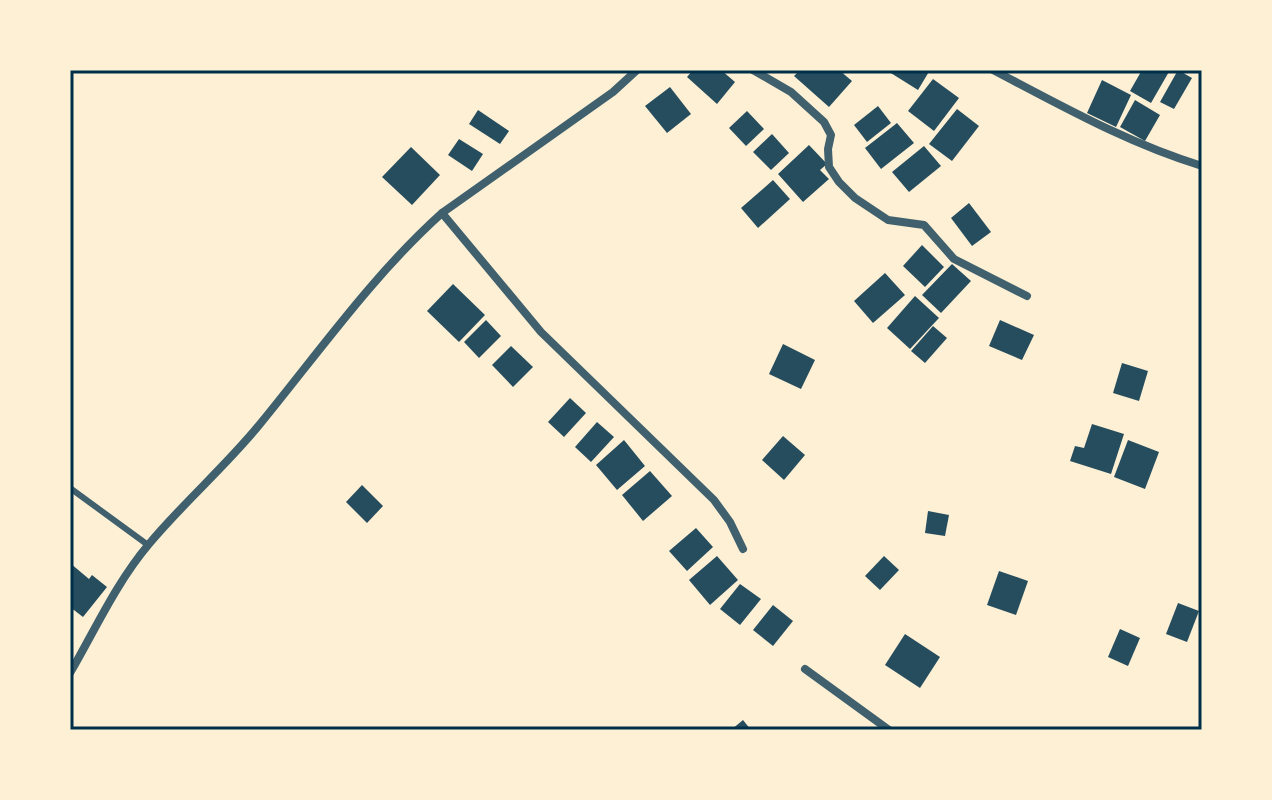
<svg xmlns="http://www.w3.org/2000/svg" width="1272" height="800" font-family="Roboto,sans-serif">
<style>
.building{fill:#264d5e}
.lines{fill:none;stroke-linecap:round;stroke-linejoin:round}
.service{stroke:#3f606c;stroke-width:6}
.minor{stroke:#3f606c;stroke-width:8}
.neatline{fill:none;stroke:#003049;stroke-width:3}
</style>
<rect width="100%" height="100%" fill="#fdf0d5"/>
<!-- building -->
<g class="building">
<path d="M 693,70 L 721,70 L 735,82 L 717,104 L 687,77 Z"/>
<path d="M 800,70 L 839,70 L 852,81 L 829,107 L 794,76 Z"/>
<path d="M 886,70 L 930,70 L 918,90 Z"/>
<path d="M 1142,70 L 1170,70 L 1151,103 L 1130,91 Z"/>
<path d="M 1178,70 L 1192,78 L 1174,109 L 1160,102 Z"/>
<path d="M 933,79 L 959,98 L 934,131 L 908,111 Z"/>
<path d="M 1102,80 L 1131,95 L 1116,127 L 1087,113 Z"/>
<path d="M 670,87 L 691,114 L 667,133 L 645,106 Z"/>
<path d="M 1135,100 L 1160,115 L 1145,141 L 1120,127 Z"/>
<path d="M 878,106 L 891,123 L 867,142 L 854,125 Z"/>
<path d="M 957,109 L 979,126 L 952,161 L 929,144 Z"/>
<path d="M 478,110 L 509,131 L 500,144 L 469,124 Z"/>
<path d="M 747,111 L 764,129 L 746,146 L 729,128 Z"/>
<path d="M 897,123 L 914,143 L 881,169 L 865,148 Z"/>
<path d="M 772,134 L 789,153 L 771,170 L 753,152 Z"/>
<path d="M 459,139 L 483,154 L 472,171 L 448,155 Z"/>
<path d="M 809,145 L 827,164 L 820,170 L 829,179 L 803,202 L 778,174 Z"/>
<path d="M 924,146 L 941,166 L 909,192 L 892,172 Z"/>
<path d="M 411,147 L 440,175 L 412,205 L 382,177 Z"/>
<path d="M 773,180 L 790,199 L 758,228 L 741,208 Z"/>
<path d="M 969,203 L 991,232 L 972,246 L 951,218 Z"/>
<path d="M 922,245 L 944,267 L 925,287 L 903,266 Z"/>
<path d="M 952,264 L 971,281 L 941,313 L 922,295 Z"/>
<path d="M 885,273 L 905,295 L 873,323 L 854,301 Z"/>
<path d="M 453,284 L 485,315 L 459,342 L 427,311 Z"/>
<path d="M 915,296 L 939,318 L 910,349 L 887,328 Z"/>
<path d="M 486,320 L 501,336 L 479,358 L 464,342 Z"/>
<path d="M 1000,320 L 1034,335 L 1022,360 L 989,346 Z"/>
<path d="M 933,326 L 947,338 L 925,363 L 911,351 Z"/>
<path d="M 783,344 L 815,360 L 801,389 L 769,374 Z"/>
<path d="M 511,346 L 533,367 L 513,387 L 492,365 Z"/>
<path d="M 1122,363 L 1148,371 L 1139,401 L 1113,393 Z"/>
<path d="M 570,398 L 586,413 L 564,437 L 548,422 Z"/>
<path d="M 597,422 L 614,437 L 591,462 L 575,447 Z"/>
<path d="M 1092,424 L 1124,434 L 1111,474 L 1070,461 L 1075,446 L 1084,448 Z"/>
<path d="M 783,436 L 805,455 L 784,480 L 762,460 Z"/>
<path d="M 624,440 L 645,466 L 617,490 L 596,465 Z"/>
<path d="M 1128,440 L 1159,452 L 1145,489 L 1114,477 Z"/>
<path d="M 650,471 L 672,496 L 643,521 L 622,495 Z"/>
<path d="M 362,485 L 383,506 L 367,523 L 346,502 Z"/>
<path d="M 928,511 L 949,515 L 945,536 L 925,533 Z"/>
<path d="M 696,528 L 713,547 L 687,571 L 669,551 Z"/>
<path d="M 717,556 L 738,580 L 710,605 L 689,580 Z"/>
<path d="M 884,556 L 899,570 L 880,590 L 865,576 Z"/>
<path d="M 70,563 L 89,579 L 92,575 L 107,587 L 83,617 L 70,607 L 73,600 L 70,597 Z"/>
<path d="M 999,571 L 1028,581 L 1016,615 L 987,605 Z"/>
<path d="M 740,584 L 761,599 L 740,625 L 720,609 Z"/>
<path d="M 1178,603 L 1199,611 L 1187,642 L 1166,634 Z"/>
<path d="M 773,605 L 793,621 L 773,646 L 753,630 Z"/>
<path d="M 1120,629 L 1140,638 L 1128,666 L 1108,657 Z"/>
<path d="M 905,634 L 940,657 L 920,688 L 885,665 Z"/>
<path d="M 743,720 L 751,730 L 731,730 Z"/>
</g>
<g class="lines">
<!-- service -->
<path class="service" d="M 70,488 L 148,545"/>
<!-- minor -->
<g class="minor">
<path d="M 753,70 L 791,92 L 824,122 L 831,135 L 828,149 L 829,167 L 839,182 L 855,198 L 888,220 L 924,225 L 954,259 L 1027,296"/>
<path d="M 993,70 C 1062,106 1127,143 1202,166"/>
<path d="M 442,213 L 541,332 L 714,500 L 730,522 L 743,549"/>
<path d="M 805,669 L 889,730"/>
<path d="M 70,673 C 95,630 116,583 149,544 C 184,502 226,466 260,424 C 319,352 373,275 442,213 L 613,92 L 637,70"/>
</g>
</g>
<!-- border -->
<rect width="1272" height="800" fill="none" stroke="#fdf0d5" stroke-width="144"/>
<rect x="72" y="72" width="1128" height="656" class="neatline"/>
</svg>
